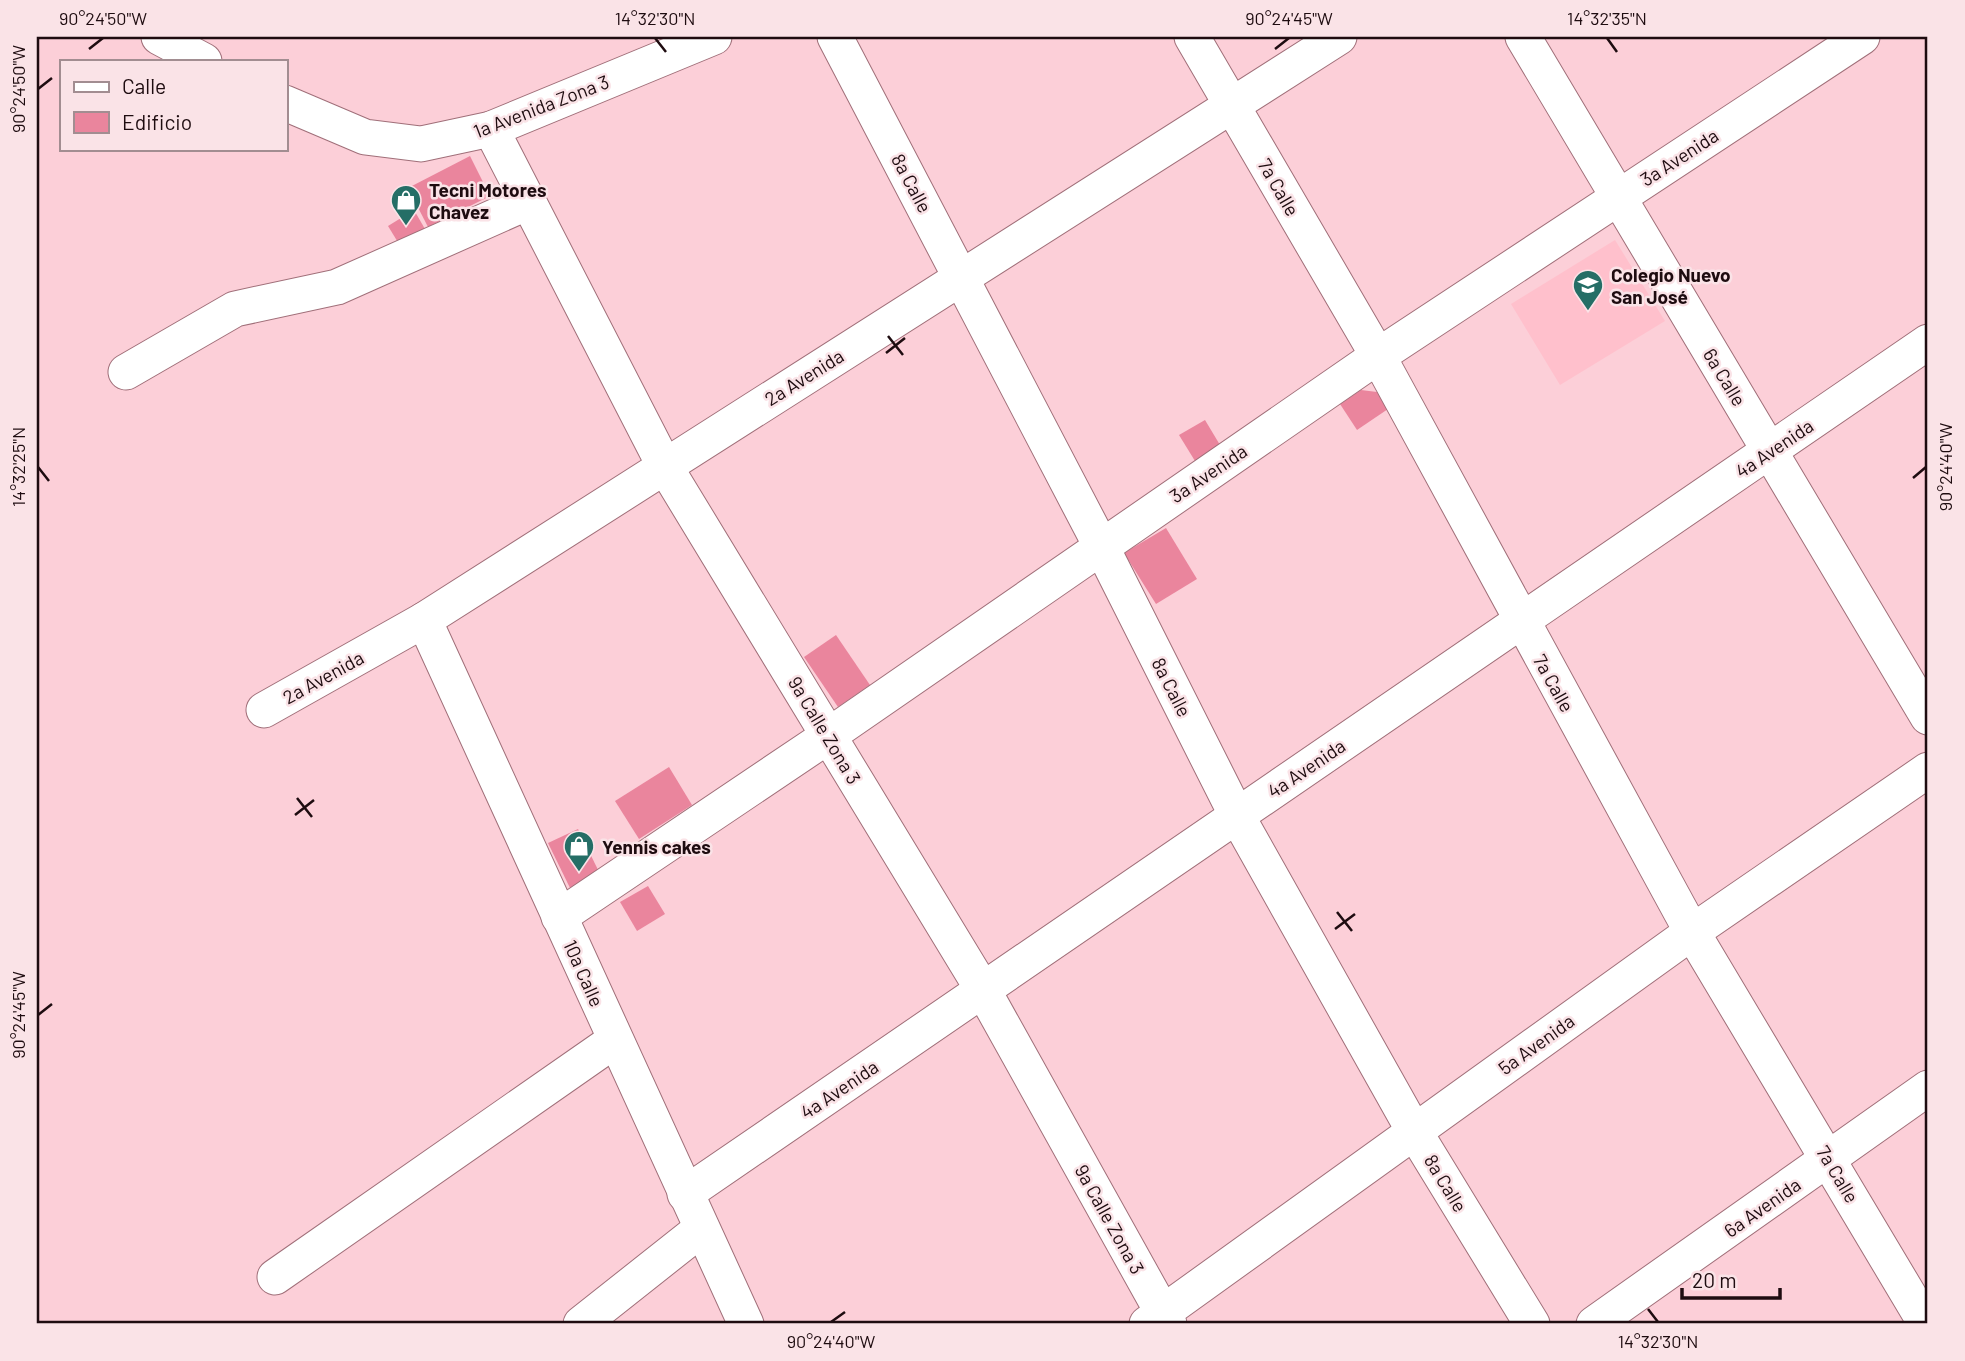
<svg xmlns="http://www.w3.org/2000/svg" width="1965" height="1361" font-family="Barlow,sans-serif">
<style>
.built{fill:#ffc0cc}
.building{fill:#ea859d}
.lines{fill:none;stroke-linecap:round;stroke-linejoin:round}
.minor-casing{stroke:#a06f79;stroke-width:37}
.minor{stroke:#fff;stroke-width:35}
.ticks{fill:none;stroke:#1e0c10;stroke-width:2.5}
.labels{text-anchor:middle;dominant-baseline:central;stroke-width:5;stroke-linejoin:round;paint-order:stroke}
.street-label{font-size:19px;fill:#1e0c10;stroke:#fae3e7}
.poi-label{font-size:19px;font-weight:bold;fill:#1e0c10;stroke:#fae3e7;text-anchor:start}
.neatline{fill:none;stroke:#1e0c10;stroke-width:2.5}
.ticks-label{font-size:18px;text-anchor:middle;fill:#1e0c10}
</style>
<rect width="100%" height="100%" fill="#fccfd8"/>
<!-- built -->
<path class="built" d="M 1615,240 L 1665,321 L 1560,385 L 1511,304 Z"/>
<!-- building -->
<g class="building">
<path d="M 470,156 L 490,196 L 428,227 L 408,188 Z"/>
<path d="M 414,210 L 425,229 L 399,244 L 388,226 Z"/>
<path d="M 1361,390 L 1377,392 L 1388,409 L 1357,430 L 1340,404 Z"/>
<path d="M 1205,420 L 1220,445 L 1195,461 L 1179,435 Z"/>
<path d="M 1166,528 L 1197,579 L 1156,604 L 1124,553 Z"/>
<path d="M 836,635 L 870,685 L 838,707 L 804,657 Z"/>
<path d="M 669,767 L 692,805 L 639,839 L 615,801 Z"/>
<path d="M 578,829 L 601,876 L 571,890 L 548,843 Z"/>
<path d="M 648,886 L 665,914 L 637,931 L 620,902 Z"/>
</g>
<g class="lines">
<!-- minor casing -->
<g class="minor-casing">
<g id="minor">
<path d="M 159,37 L 204,61"/>
<path d="M 835,37 L 1101,546 L 1237,816 L 1414,1131 L 1532,1324"/>
<path d="M 1192,37 L 1378,356 L 1692,932 L 1926,1324"/>
<path d="M 1523,37 L 1928,717"/>
<path d="M 285,103 L 365,137 L 421,144 L 491,129 L 714,37"/>
<path d="M 491,129 L 664,465 L 983,990 L 1169,1324"/>
<path d="M 126,372 L 235,309 L 337,287 L 528,202"/>
<path d="M 424,620 L 746,1324"/>
<path d="M 264,710 L 424,620 L 1339,37"/>
<path d="M 559,917 L 828,736 L 1378,356 L 1862,37"/>
<path d="M 685,1194 L 1928,342"/>
<path d="M 275,1277 L 615,1040"/>
<path d="M 581,1324 L 701,1229"/>
<path d="M 1147,1324 L 1692,932 L 1928,770"/>
<path d="M 1594,1324 L 1928,1088"/>
</g>
</g>
<!-- minor -->
<use href="#minor" class="minor"/>
</g>
<!-- ticks -->
<path class="ticks" d="M 655,38 L 666,52M 1607,38 L 1617,52M 89,49 L 103,38M 1275,49 L 1289,38M 38,89 L 52,78M 888,336 L 903,355M 886,353 L 905,338M 38,467 L 49,481M 1913,478 L 1926,467M 297,798 L 312,817M 295,815 L 314,800M 1337,912 L 1352,931M 1335,929 L 1355,914M 38,1015 L 52,1004M 1648,1309 L 1658,1322M 831,1322 L 845,1312"/>
<!-- icons -->
<defs>
<g id="shop-pin" transform="scale(1.575)"><path d="M0 17L-7.5 6A9.5 9.5 0 1 1 7.5 6Z" fill="#256e66" stroke="#fae3e7"/><path d="M-5-2.5h2.3a2.7 3.5 0 0 1 5.4 0H5L5.5 6h-11ZM-1.5-2.5h3a1.5 2.3 0 0 0-3 0Z" fill="#fff"/></g>
<g id="school-pin" transform="scale(1.575)"><path d="M0 17L-7.5 6A9.5 9.5 0 1 1 7.5 6Z" fill="#256e66" stroke="#fae3e7"/><path d="M0-5L7-2L0 1L-7-2ZM-4 1L0 2.5L4 1V4Q0 6-4 4Z" fill="#fff"/></g>
</defs>
<g fill-rule="evenodd">
<use href="#shop-pin" x="406" y="200"/>
<use href="#school-pin" x="1588" y="285"/>
<use href="#shop-pin" x="579" y="846"/>
</g>
<g class="labels">
<!-- street labels -->
<g class="street-label">
<text transform="translate(541 106) rotate(-21)">1a Avenida Zona 3</text>
<text transform="translate(1679 157) rotate(-33)">3a Avenida</text>
<text transform="translate(912 183) rotate(62)">8a Calle</text>
<text transform="translate(1279 187) rotate(60)">7a Calle</text>
<text transform="translate(804 377) rotate(-32)">2a Avenida</text>
<text transform="translate(1725 377) rotate(59)">6a Calle</text>
<text transform="translate(1774 448) rotate(-34)">4a Avenida</text>
<text transform="translate(1208 473) rotate(-34)">3a Avenida</text>
<text transform="translate(323 677) rotate(-29)">2a Avenida</text>
<text transform="translate(1554 683) rotate(61)">7a Calle</text>
<text transform="translate(1172 687) rotate(63)">8a Calle</text>
<text transform="translate(825 730) rotate(59)">9a Calle Zona 3</text>
<text transform="translate(1306 768) rotate(-34)">4a Avenida</text>
<text transform="translate(584 973) rotate(66)">10a Calle</text>
<text transform="translate(1536 1044) rotate(-36)">5a Avenida</text>
<text transform="translate(839 1089) rotate(-34)">4a Avenida</text>
<text transform="translate(1838 1174) rotate(59)">7a Calle</text>
<text transform="translate(1446 1183) rotate(59)">8a Calle</text>
<text transform="translate(1762 1207) rotate(-35)">6a Avenida</text>
<text transform="translate(1110 1219) rotate(61)">9a Calle Zona 3</text>
</g>
<!-- poi labels -->
<g class="poi-label">
<text x="429" y="189">Tecni Motores<tspan x="429" dy="22">Chavez</tspan></text>
<text x="1611" y="274">Colegio Nuevo<tspan x="1611" dy="22">San José</tspan></text>
<text x="602" y="846">Yennis cakes</text>
</g>
</g>
<!-- border -->
<rect width="1965" height="1361" fill="none" stroke="#fae3e7" stroke-width="77"/>
<!-- legend -->
<rect x="60" y="60" width="228" height="91" fill="#fae3e7" stroke="#a28d91" stroke-width="2"/>
<rect x="74" y="82" width="35" height="10" fill="#ffffff" stroke="#a28d91" stroke-width="2"/>
<text x="122" y="94" font-size="21" fill="#1e0c10">Calle</text>
<rect x="74" y="112" width="35" height="21" fill="#ea859d" stroke="#a28d91" stroke-width="2"/>
<text x="122" y="130" font-size="21" fill="#1e0c10">Edificio</text>
<!-- scale -->
<path d="M1682 1288v10h98v-10" fill="none" stroke="#1e0c10" stroke-width="3.5"/>
<text x="1692" y="1288" font-size="21" fill="#1e0c10" stroke="#fae3e7" stroke-width="5" paint-order="stroke">20 m</text>
<rect x="38" y="38" width="1888" height="1284" class="neatline"/>
<g class="ticks-label">
<text x="103" y="25">90°24'50"W</text>
<text x="655" y="25">14°32'30"N</text>
<text x="1289" y="25">90°24'45"W</text>
<text x="1607" y="25">14°32'35"N</text>
<text transform="translate(19 89) rotate(-90)" y="6">90°24'50"W</text>
<text transform="translate(19 467) rotate(-90)" y="6">14°32'25"N</text>
<text transform="translate(1946 467) rotate(-90)" y="6">90°24'40"W</text>
<text transform="translate(19 1015) rotate(-90)" y="6">90°24'45"W</text>
<text x="831" y="1348">90°24'40"W</text>
<text x="1658" y="1348">14°32'30"N</text>
</g>
</svg>
